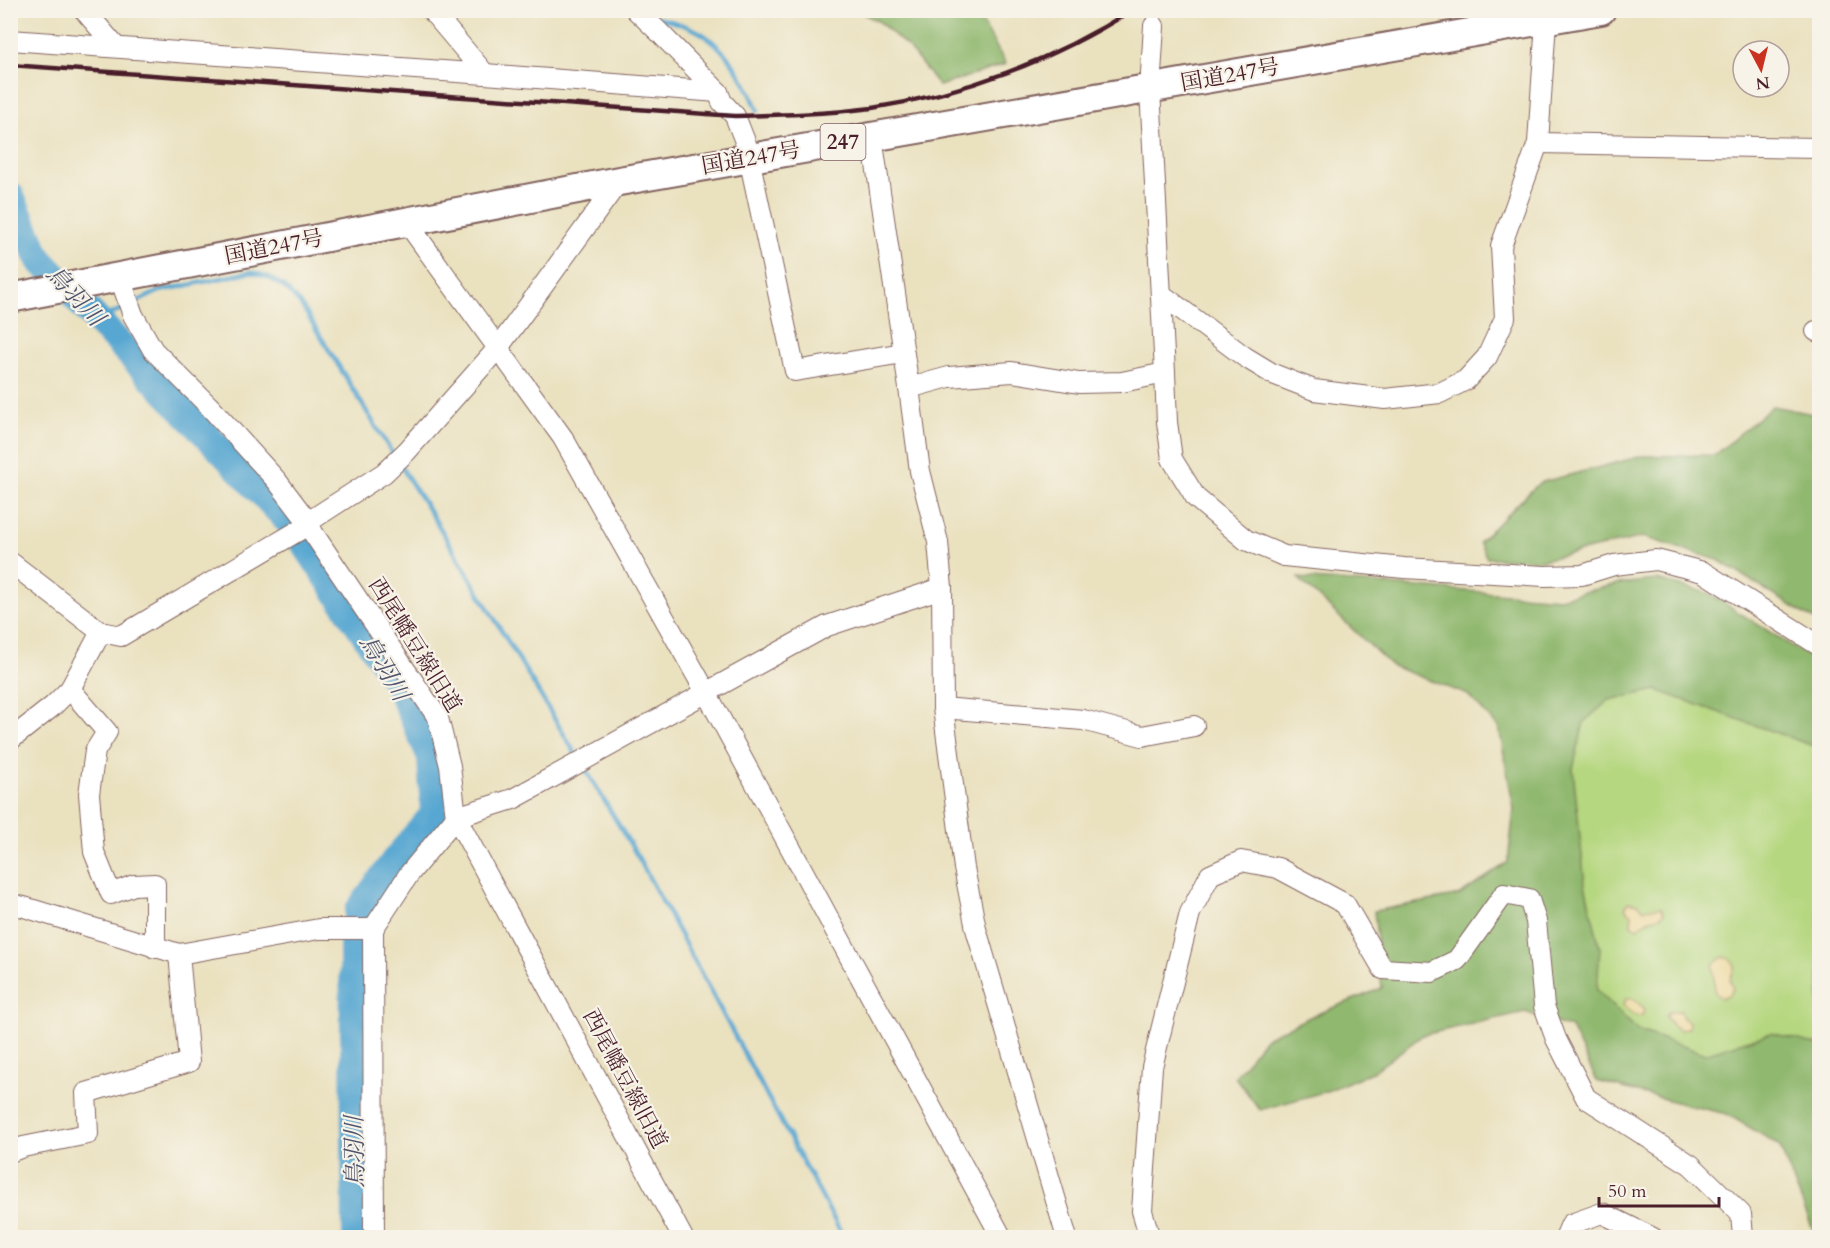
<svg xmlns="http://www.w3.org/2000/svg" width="1830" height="1248" font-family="Cardo,'Noto Serif JP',serif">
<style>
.green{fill:#b5d77f;stroke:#807b55;stroke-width:1.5}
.forest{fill:#90b86e;stroke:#6d6c4c;stroke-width:1.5}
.sand{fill:#eeda9e;stroke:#9c7c64;stroke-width:1.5}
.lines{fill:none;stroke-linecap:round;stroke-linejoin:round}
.stream{stroke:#59a7d2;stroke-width:4.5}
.river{stroke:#59a7d2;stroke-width:28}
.minor-casing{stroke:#82635f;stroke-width:22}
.highway-casing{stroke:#82635f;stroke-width:32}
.minor{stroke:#fff;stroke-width:20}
.highway{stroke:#fff;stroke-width:28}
.rail{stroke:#4a1f2b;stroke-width:4.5}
.labels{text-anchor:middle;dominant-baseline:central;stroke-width:4.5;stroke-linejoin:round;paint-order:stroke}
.shield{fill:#f7f3e8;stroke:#7e5f64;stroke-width:1.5}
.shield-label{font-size:21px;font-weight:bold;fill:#4a1f2b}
.street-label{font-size:22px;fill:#4a1f2b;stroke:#f7f3e8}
.water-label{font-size:24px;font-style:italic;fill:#50556e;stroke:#f7f3e8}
</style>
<rect width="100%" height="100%" fill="#f7f3e8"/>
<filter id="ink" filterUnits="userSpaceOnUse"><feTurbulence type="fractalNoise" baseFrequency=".0167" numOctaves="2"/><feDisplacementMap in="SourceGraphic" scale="12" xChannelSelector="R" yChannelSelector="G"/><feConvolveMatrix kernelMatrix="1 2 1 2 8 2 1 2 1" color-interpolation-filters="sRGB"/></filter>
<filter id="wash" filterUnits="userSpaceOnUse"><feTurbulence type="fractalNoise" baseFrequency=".008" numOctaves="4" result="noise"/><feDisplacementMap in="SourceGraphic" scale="24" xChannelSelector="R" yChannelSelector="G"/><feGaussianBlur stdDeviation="1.35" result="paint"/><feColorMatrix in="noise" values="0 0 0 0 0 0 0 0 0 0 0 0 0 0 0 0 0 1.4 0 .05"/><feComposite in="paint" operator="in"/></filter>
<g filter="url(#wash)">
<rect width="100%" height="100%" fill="#eae1bf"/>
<!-- green -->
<path class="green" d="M 1655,677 L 1819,731 L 1819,1065 L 1705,1069 L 1628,1045 L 1583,998 L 1569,884 L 1571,712 Z"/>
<!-- forest -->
<g class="forest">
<path d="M 857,11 L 976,11 L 1006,64 L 939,86 L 908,47 L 878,21 Z"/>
<path d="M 1772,406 L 1819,415 L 1819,623 L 1718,560 L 1643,537 L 1542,560 L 1487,558 L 1479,542 L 1539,483 L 1642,456 L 1715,455 Z"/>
<path d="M 1298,578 L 1560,598 L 1617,584 L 1657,580 L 1708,593 L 1819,663 L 1819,748 L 1656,690 L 1609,700 L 1584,722 L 1573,769 L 1585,885 L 1600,948 L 1597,990 L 1637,1030 L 1705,1054 L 1771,1033 L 1819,1045 L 1819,1237 L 1816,1237 L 1779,1145 L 1727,1114 L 1687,1105 L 1597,1081 L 1571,1028 L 1525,1012 L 1423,1035 L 1374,1071 L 1327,1091 L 1260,1110 L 1235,1077 L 1265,1038 L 1310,1017 L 1382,988 L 1374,911 L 1460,895 L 1508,862 L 1514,809 L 1499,728 L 1468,695 L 1392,666 Z"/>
</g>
<!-- sand -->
<g class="sand">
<path d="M 1628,902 L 1638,904 L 1644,909 L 1661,907 L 1664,913 C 1657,920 1654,916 1647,921 C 1643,924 1642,926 1636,928 L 1631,923 L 1632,914 L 1625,908 Z"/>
<path d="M 1723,957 L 1731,959 L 1735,966 L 1730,980 L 1733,989 L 1729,995 L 1721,998 L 1715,993 L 1713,964 Z"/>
<path d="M 1632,998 L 1644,1008 L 1643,1015 L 1636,1016 L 1623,1005 L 1626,999 Z"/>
<path d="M 1681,1011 L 1683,1018 L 1689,1022 L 1689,1028 L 1680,1030 L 1672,1025 L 1666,1016 L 1669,1012 Z"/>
</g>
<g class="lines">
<!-- stream -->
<g class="stream">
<path d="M 655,17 C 667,20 680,23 691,28 C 723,41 746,80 758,111"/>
<path d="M 134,303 L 160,291 L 251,272 L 268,277 L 283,286 L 300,303 L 394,456"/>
<path d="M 96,321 L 126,307"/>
<path d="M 400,465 L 437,523 L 578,758"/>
<path d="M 583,765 L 638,857 L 844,1238"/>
</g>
<!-- river -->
<path class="river" d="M 10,195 L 39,259 L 293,526 L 399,686 L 431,757 L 434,814 L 395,860 L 359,910 L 353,946 L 356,1238"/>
</g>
</g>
<g filter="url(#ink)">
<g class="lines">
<!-- minor casing -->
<g class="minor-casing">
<g id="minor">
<path d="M 84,10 L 116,47"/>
<path d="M 431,10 L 485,74"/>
<path d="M 636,10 L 658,31 L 718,92 L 722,102 L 735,116 L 746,144 L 795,371 L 903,353"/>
<path d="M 1154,26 L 1150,89 L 1165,373 L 1167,422 L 1172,459 L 1196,498 L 1246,540 L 1284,556 L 1404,568 L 1545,576 L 1582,575 L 1614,565 L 1656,560 L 1703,572 L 1820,646"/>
<path d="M 10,40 L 485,74 L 718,92"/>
<path d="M 872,137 L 909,388 L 920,471 L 938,542 L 942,588 L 943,708 L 964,868 L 976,929 L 1067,1238"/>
<path d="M 1538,143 L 1820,148"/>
<path d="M 406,221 L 563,438 L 707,694 L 1002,1238"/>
<path d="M 120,278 L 133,315 L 153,350 L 209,406 L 277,481 L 308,522 L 313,533 L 438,718 L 450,766 L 456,817 L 683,1238"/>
<path d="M 1161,294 L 1245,357 L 1273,374 L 1314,390 L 1385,399 L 1440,393 L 1466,380 L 1487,357 L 1505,318 L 1501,246 L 1538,143 L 1546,21 L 1544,10"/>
<path d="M 1816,331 L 1820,331"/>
<path d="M 909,388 L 949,377 L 1012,372 L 1079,383 L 1122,382 L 1165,373"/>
<path d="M 10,562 L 101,632 L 121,636 L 303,528 L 308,522 L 384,473 L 407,451 L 498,348 L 619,181"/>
<path d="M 70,689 L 107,732 L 95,751 L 89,794 L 94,852 L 111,894 L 134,885 L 155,884 L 155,948"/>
<path d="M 943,708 L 1083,720 L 1142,736 L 1194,726"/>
<path d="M 10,740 L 53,706 L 70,689 L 101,632"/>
<path d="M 10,904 L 24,907 L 179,954 L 319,929 L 373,929"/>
<path d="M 10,1152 L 23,1147 L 88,1134 L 86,1093 L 189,1062 L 179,954"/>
<path d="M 374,1238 L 373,929 L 409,874 L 456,817 L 513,799 L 827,626 L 942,588"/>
<path d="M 1150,1238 L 1142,1211 L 1152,1067 L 1190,913 L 1210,875 L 1241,861 L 1278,868 L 1345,904 L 1383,969 L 1432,972 L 1457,960 L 1504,894 L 1529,899 L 1536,921 L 1544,1006 L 1556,1039 L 1586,1098 L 1691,1165 L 1741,1214 L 1743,1235 L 1741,1238"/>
<path d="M 1565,1238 L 1571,1224 L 1602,1213 L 1653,1238"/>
</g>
</g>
<!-- highway casing -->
<g class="highway-casing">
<path id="highway" d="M 10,298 L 619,181 L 1601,10"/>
</g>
<!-- minor -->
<use href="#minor" class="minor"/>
<!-- highway -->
<use href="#highway" class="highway"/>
<!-- rail -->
<path class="rail" d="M 10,65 L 735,116 C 780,115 826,114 872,108 C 963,94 1054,60 1132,10"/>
</g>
</g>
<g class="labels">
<!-- shield labels -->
<rect class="shield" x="820.5" y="124" width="45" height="36" rx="4.5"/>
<g class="shield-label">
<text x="843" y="142">247</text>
</g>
<!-- street labels -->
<g class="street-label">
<text transform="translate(1230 75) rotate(-10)">国道247号</text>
<text transform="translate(751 158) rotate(-10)">国道247号</text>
<text transform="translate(274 247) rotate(-11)">国道247号</text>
<text transform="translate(415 645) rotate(58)">西尾幡豆線旧道</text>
<text transform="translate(625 1079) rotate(62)">西尾幡豆線旧道</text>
</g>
<!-- water labels -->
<g class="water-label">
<text transform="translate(75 296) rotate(47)">鳥羽川</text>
<text transform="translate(384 668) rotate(59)">鳥羽川</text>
<text transform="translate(355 1152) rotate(-91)">鳥羽川</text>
</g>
</g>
<!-- margin -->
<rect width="1830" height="1248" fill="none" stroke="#f7f3e8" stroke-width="36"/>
<!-- north arrow -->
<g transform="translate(1761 69) rotate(173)"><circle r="28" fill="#f7f3e8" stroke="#b29e9c" stroke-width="1.5"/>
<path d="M0-4.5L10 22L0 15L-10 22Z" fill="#c8321e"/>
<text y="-9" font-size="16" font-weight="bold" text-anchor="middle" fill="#4a1f2b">N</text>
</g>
<!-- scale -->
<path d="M1599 1197v9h120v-9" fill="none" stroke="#4a1f2b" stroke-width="3"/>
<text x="1608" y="1197" font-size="18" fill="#4a1f2b" stroke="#f7f3e8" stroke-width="4.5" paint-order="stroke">50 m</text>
</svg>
